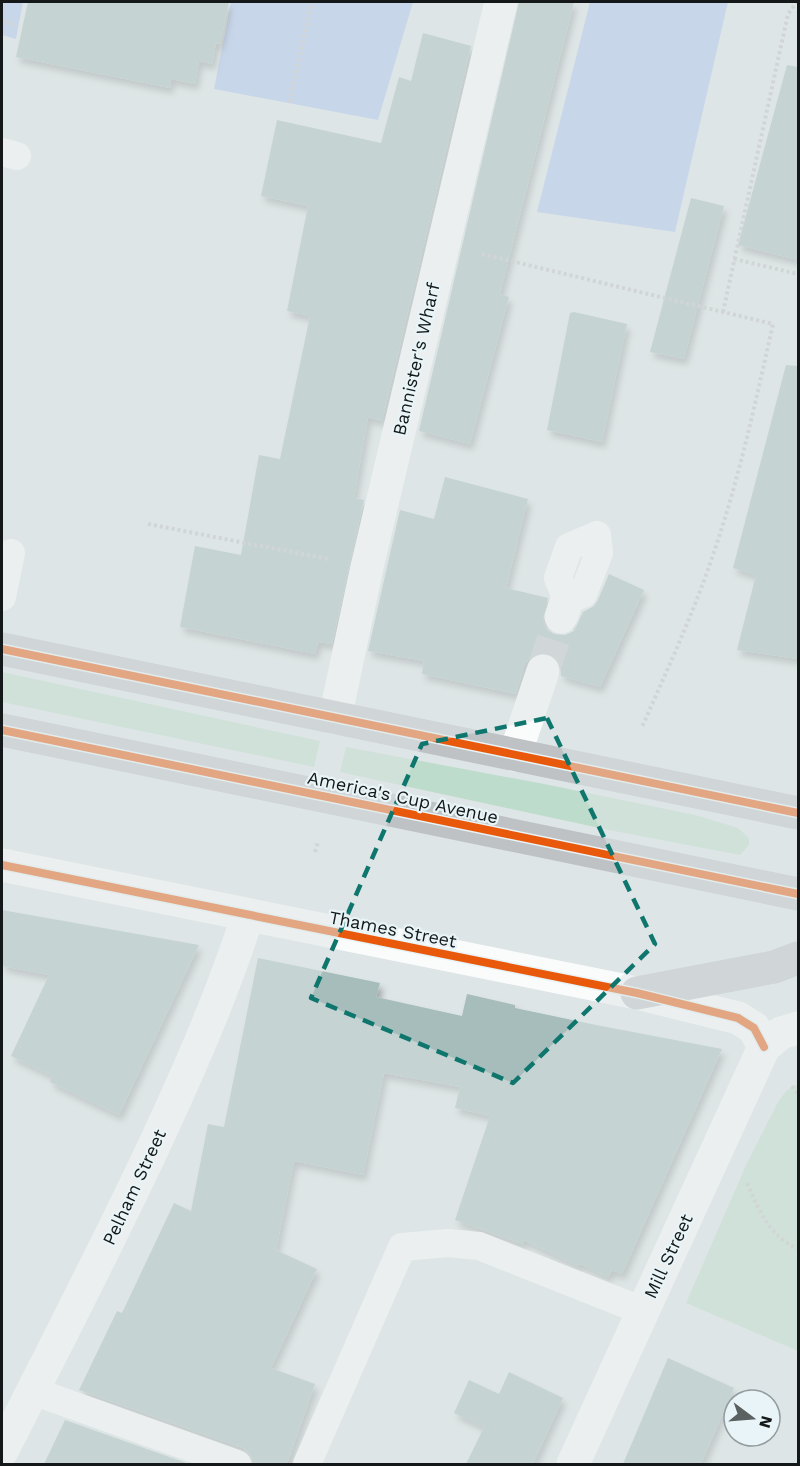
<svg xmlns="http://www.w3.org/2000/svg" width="800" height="1466" font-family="'Work Sans',sans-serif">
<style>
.green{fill:#bddccb}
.water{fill:#adc3ee}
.building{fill:#a6bdbb;filter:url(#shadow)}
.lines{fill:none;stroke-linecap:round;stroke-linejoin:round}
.street-tunnel{stroke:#c0c6c7;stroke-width:33;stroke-dasharray:33 16;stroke-linecap:butt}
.path{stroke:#c1c2c3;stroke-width:4;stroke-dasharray:3 3;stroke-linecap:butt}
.lane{stroke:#fafbfb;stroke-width:28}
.street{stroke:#fafbfb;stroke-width:33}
.secondary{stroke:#fafbfb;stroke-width:33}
.primary{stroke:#bec2c5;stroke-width:33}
.cycleway-casing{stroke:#e8f4f7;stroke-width:11}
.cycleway{stroke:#e8590c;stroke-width:8}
.marked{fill:none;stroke:#0f766e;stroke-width:4.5;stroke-dasharray:12 8;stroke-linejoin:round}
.labels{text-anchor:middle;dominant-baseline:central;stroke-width:4.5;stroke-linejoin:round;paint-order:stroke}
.street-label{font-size:18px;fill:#141819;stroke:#e8f4f7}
</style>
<defs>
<filter id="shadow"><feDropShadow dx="3.5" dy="6" stdDeviation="3" flood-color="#0004"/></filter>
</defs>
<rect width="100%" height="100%" fill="#dee5e6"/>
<!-- green -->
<g class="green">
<path d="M 2,672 L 320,741 L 314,767 L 2,702 Z"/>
<path d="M 346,747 L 544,784 L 695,815 L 738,828 L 749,838 L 749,845 L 740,855 L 609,830 L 340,772 Z"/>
<path d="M 798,1084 L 798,1351 L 686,1303 L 747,1163 L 778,1102 L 787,1090 Z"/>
</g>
<!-- water -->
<g class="water">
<path d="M 2,2 L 23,2 L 16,39 L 2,35 Z"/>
<path d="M 231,2 L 413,2 L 378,120 L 214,89 Z"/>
<path d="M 590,2 L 728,2 L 675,232 L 537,212 Z"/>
</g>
<!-- building -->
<g class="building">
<path d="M 28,2 L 229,2 L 220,44 L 216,43 L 212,64 L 199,61 L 195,84 L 171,79 L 170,88 L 16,57 Z"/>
<path d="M 519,2 L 574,2 L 500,294 L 509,297 L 470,444 L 419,431 Z"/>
<path d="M 423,33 L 471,46 L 382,421 L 368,417 L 354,498 L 364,500 L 332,644 L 318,642 L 315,654 L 180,627 L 195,546 L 241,555 L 259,455 L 280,459 L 310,316 L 287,311 L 308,206 L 261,196 L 277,120 L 381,143 L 399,77 L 411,81 Z"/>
<path d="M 787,65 L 798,67 L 798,260 L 738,245 Z"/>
<path d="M 691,198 L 724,206 L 684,359 L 650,352 Z"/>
<path d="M 574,312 L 627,324 L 602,442 L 547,430 L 570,313 Z"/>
<path d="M 786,365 L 798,366 L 798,659 L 737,650 L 756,575 L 733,568 Z"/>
<path d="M 445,477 L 528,499 L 506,588 L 548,598 L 543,620 L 546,629 L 554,634 L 565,635 L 574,631 L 583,612 L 594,606 L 598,600 L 609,574 L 644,590 L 600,687 L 561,676 L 561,667 L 557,659 L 548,653 L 539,653 L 530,657 L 524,666 L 516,694 L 422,674 L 424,661 L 368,651 L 400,510 L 434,519 Z"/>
<path d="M 2,910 L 199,945 L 119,1115 L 50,1082 L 53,1076 L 11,1056 L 49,975 L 2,966 Z"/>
<path d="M 258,958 L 380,983 L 376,997 L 462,1016 L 467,994 L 515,1005 L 515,1008 L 596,1025 L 722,1049 L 622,1274 L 612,1270 L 608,1277 L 580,1264 L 578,1266 L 524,1240 L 523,1244 L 455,1220 L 490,1116 L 455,1108 L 460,1087 L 384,1073 L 363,1175 L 294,1161 L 276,1250 L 317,1269 L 271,1368 L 315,1384 L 287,1464 L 253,1464 L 250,1454 L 243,1448 L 79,1390 L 117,1311 L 122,1313 L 174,1203 L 191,1211 L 208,1124 L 224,1127 Z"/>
<path d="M 668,1358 L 734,1388 L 701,1464 L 623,1464 Z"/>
<path d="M 509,1372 L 563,1398 L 533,1464 L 466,1464 L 484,1427 L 454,1413 L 469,1380 L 499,1394 Z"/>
<path d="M 65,1420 L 189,1464 L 44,1464 Z"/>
</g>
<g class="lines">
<!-- street-tunnel -->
<path class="street-tunnel" d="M 543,671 L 561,617"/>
<!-- path -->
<g class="path">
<path d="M 2,21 L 18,26"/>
<path d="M 289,102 L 312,2"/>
<path d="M 482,254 L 773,324 C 756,400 740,475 715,549 C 695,610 668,668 642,727"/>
<path d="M 734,259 L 798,274"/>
<path d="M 723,312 L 788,14 L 797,2"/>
<path d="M 148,524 L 328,559"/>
<path d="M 315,852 L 318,842"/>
<path d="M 792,1086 L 798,1095"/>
<path d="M 747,1183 C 759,1211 769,1235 798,1249"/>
</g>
<!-- lane -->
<g class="lane">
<path d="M 2,152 L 17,156"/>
<path d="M 597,535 L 599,553 L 583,594 L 567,600 L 558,578 L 569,547 Z"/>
<path d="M 2,597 L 11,553"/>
<path d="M 33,1391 L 237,1464"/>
<path d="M 307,1464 L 402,1247 L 448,1243 L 479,1246 L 643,1311"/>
</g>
<!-- street -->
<g class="street">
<path d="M 561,617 L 567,600"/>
<path d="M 335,718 L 367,567 L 501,2"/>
<path d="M 515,755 L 543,671"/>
</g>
<!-- secondary -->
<g class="secondary">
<path d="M 2,865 L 637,993 L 738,1018 L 754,1028 L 764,1047"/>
<path d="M 2,1451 C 53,1351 104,1252 152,1150 C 188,1073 222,996 248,915"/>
<path d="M 573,1464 L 764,1047 L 781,1033 L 798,1028"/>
</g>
<!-- primary -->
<g class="primary">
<path d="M 2,649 L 798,813"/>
<path d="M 2,730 L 798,894"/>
<path d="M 637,993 L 774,967 L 798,958"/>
</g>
<!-- cycleway casing -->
<g class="cycleway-casing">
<g id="cycleway">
<path d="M 2,649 L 798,813"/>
<path d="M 2,730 L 798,894"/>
<path d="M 2,865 L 637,993 L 738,1018 L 754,1028 L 764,1047"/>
</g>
</g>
<!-- cycleway -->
<use href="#cycleway" class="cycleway"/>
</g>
<!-- marked area -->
<path d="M0 0H800V1466H0ZM 547,718 L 655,944 L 513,1083 L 311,998 L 422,744 Z" fill="#dee5e6" fill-opacity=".55" fill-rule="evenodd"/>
<path class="marked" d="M 547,718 L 655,944 L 513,1083 L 311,998 L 422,744 Z"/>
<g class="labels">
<!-- street labels -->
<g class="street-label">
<text transform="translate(416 359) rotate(-77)">Bannister's Wharf</text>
<text transform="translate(403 797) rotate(12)">America's Cup Avenue</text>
<text transform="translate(393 929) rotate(11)">Thames Street</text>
<text transform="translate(134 1187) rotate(-65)">Pelham Street</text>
<text transform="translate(668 1256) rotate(-65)">Mill Street</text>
</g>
</g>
<!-- border -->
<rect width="800" height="1466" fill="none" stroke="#141819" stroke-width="6"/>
<!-- north arrow -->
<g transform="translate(752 1418) rotate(106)"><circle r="28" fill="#e8f4f7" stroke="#939c9e" stroke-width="1.5"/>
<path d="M0-4.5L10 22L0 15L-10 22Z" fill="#5b6061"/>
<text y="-9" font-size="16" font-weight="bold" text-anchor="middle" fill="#141819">N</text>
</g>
</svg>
